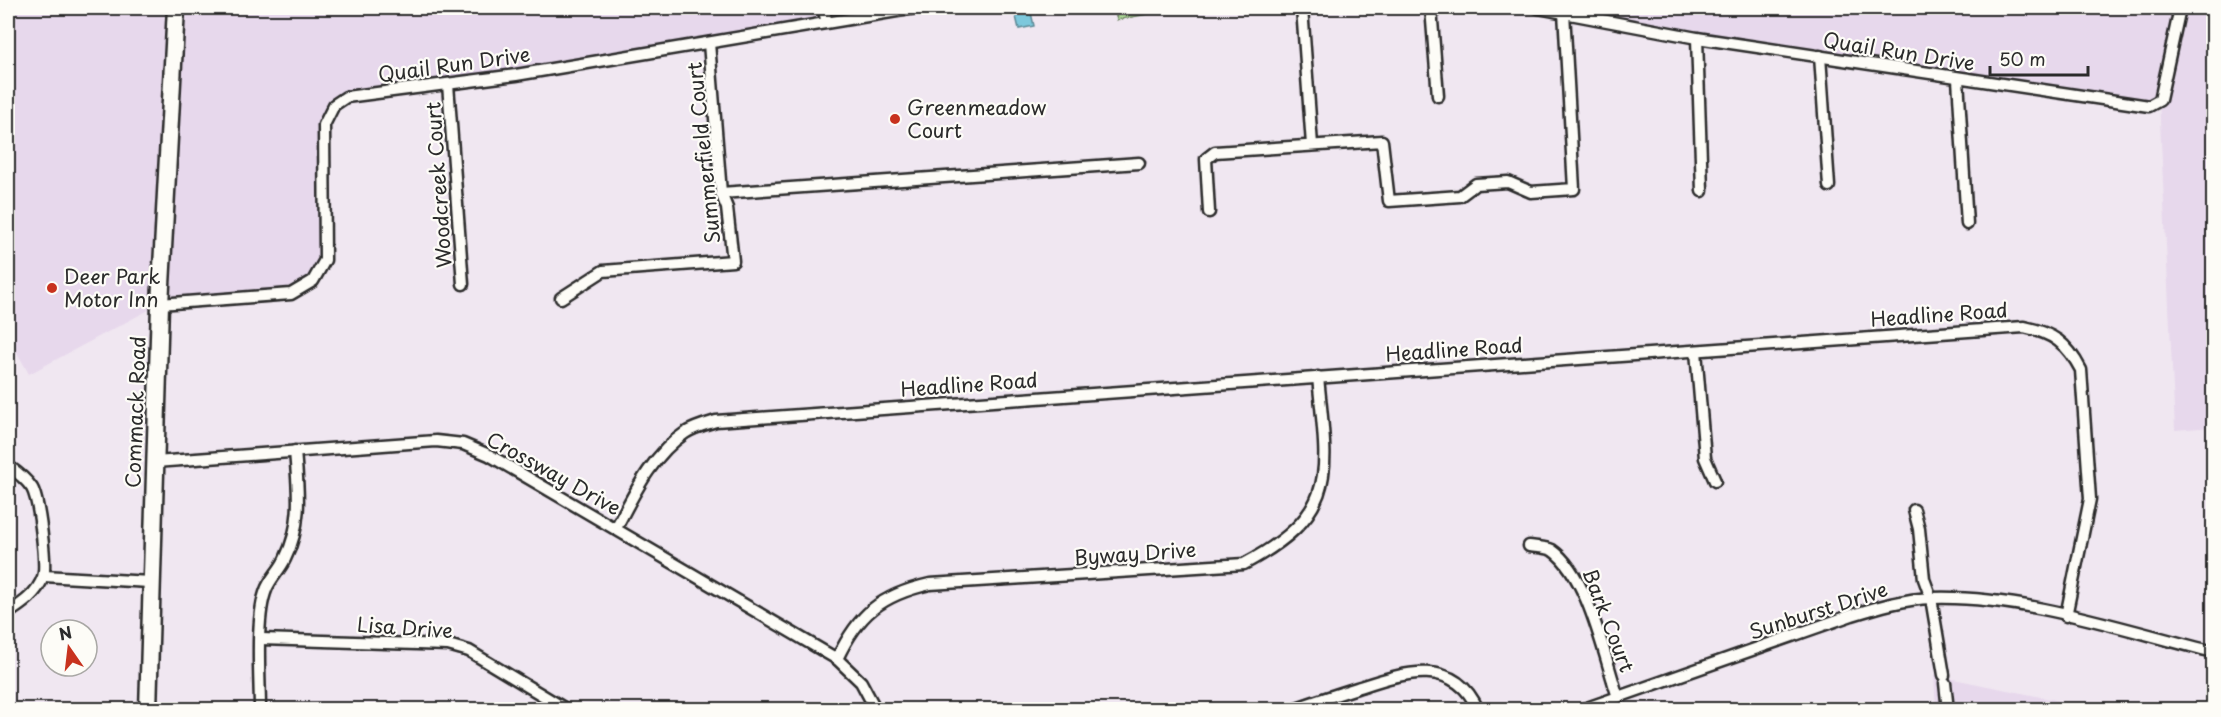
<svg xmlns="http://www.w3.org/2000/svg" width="2221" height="717" font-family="'Playpen Sans',sans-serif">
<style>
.built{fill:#e7d8ec}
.park{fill:url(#park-tufts);stroke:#6c8261;stroke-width:1.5}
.water{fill:#7dc8dc;stroke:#5c8995;stroke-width:1.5}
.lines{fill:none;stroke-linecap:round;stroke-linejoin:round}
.minor-casing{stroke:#2b2b2b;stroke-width:15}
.primary-casing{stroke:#2b2b2b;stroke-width:21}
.minor{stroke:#fdfcf7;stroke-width:10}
.primary{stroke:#fdfcf7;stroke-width:16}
.poi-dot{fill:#c8321e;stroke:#fdfcf7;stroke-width:2}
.labels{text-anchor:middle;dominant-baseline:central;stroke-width:4.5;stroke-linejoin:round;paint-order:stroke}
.street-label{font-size:20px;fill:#2b2b2b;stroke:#fdfcf7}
.poi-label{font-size:20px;fill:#2b2b2b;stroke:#fdfcf7;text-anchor:start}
</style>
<defs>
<pattern id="park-tufts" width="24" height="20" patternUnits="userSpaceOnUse" patternTransform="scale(1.5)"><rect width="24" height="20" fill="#acd897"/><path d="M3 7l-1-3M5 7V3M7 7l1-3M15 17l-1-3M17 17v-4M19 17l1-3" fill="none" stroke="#94ba82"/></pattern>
</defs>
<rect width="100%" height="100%" fill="#f0e7f1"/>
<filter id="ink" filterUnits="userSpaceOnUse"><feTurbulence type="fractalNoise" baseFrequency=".0167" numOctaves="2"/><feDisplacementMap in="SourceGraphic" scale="12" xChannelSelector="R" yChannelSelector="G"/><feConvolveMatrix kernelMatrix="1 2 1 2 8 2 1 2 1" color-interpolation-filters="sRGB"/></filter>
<g filter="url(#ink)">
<!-- built -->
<g class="built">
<path d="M 8,8 L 915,8 L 346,97 L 329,113 L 325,260 L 313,281 L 291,294 L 160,304 L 29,374 L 8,336 Z"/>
<path d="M 1538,8 L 2213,8 L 2213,427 L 2175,430 L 2159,100 L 2149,106 Z"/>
<path d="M 1934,675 L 2099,709 L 1936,709 Z"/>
</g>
<!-- park -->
<path class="park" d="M 1114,8 L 1178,8 L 1117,20 Z"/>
<!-- water -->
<path class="water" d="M 1014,8 L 1030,8 L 1034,26 L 1019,29 Z"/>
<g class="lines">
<!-- minor casing -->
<g class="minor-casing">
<g id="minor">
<path d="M 823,8 L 827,22"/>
<path d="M 1302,8 L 1312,145"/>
<path d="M 1431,8 L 1438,96"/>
<path d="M 1538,8 L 1697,38 L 2149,106 L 2160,100 L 2180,8"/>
<path d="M 1697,38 L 1702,191"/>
<path d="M 1820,56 L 1829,186"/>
<path d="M 1958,79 L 1967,224"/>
<path d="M 448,84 L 463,284"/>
<path d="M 721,193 L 1139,163"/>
<path d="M 1209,212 L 1206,159 L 1215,152 L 1382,141 L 1389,201 L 1460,196 L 1476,184 L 1508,182 L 1531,192 L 1574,189 L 1564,12"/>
<path d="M 561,298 L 603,271 L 733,261 L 727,208 L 721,193 L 709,43"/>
<path d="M 160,304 L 291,294 L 313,281 L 325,260 L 324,125 L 334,105 L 346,97 L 516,75 L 915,8"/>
<path d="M 1696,351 L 1705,458 L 1715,481"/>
<path d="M 155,462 L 436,441 L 463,444 L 489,455 L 837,659 L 861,682 L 876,710"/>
<path d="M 8,466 C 17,472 26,479 32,488 C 39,500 47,565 43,577 C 37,594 22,604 8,613"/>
<path d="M 1914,510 L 1919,529 L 1924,579 L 1931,598 L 1944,675"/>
<path d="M 616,528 C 634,494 652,455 685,433 C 694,427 706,424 716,421 L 2024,327 C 2053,333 2067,343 2081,370 L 2090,499 L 2066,616"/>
<path d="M 1529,546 C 1536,547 1546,547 1552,550 C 1588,575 1604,656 1618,697"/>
<path d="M 44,576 L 150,582"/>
<path d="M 261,639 L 448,645 L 469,651 L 567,710"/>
<path d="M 837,659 C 858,614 881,595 930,584 L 1244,564 C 1341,512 1327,472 1318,377"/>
<path d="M 1945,683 L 1948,710"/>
<path d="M 260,710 C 260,678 255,618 266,590 C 270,579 280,570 285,559 C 303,523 298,490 295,451"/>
<path d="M 1291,710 C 1313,702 1335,695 1357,688 C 1400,674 1454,654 1478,710"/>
<path d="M 1581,710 L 1852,615 C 1878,607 1904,599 1932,598 C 2023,595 2125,630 2214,652"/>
</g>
</g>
<!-- primary casing -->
<g class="primary-casing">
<path id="primary" d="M 148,710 L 160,304 L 176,8"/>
</g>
<!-- minor -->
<use href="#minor" class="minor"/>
<!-- primary -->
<use href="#primary" class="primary"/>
</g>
</g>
<!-- markers -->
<g class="poi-dot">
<circle cx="895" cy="119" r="6"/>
<circle cx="52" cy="288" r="6"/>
</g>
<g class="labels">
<!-- street labels -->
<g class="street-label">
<text transform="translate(1899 51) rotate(9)">Quail Run Drive</text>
<text transform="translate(454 64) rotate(-8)">Quail Run Drive</text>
<text transform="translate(703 153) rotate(-96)">Summerfield Court</text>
<text transform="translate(438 185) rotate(-94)">Woodcreek Court</text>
<text transform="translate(1939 314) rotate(-4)">Headline Road</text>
<text transform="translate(1454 349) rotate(-4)">Headline Road</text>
<text transform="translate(969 384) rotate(-4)">Headline Road</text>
<text transform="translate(135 412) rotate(-88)">Commack Road</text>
<text transform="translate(554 473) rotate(29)">Crossway Drive</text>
<text transform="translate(1135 553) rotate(-4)">Byway Drive</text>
<text transform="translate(1818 610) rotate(-18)">Sunburst Drive</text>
<text transform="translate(1609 620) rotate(69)">Bark Court</text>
<text transform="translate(405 627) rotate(4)">Lisa Drive</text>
</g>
<!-- poi labels -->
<g class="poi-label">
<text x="907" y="107">Greenmeadow<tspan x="907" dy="23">Court</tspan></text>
<text x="64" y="276">Deer Park<tspan x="64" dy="23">Motor Inn</tspan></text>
</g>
</g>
<!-- margin -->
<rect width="2221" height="717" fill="none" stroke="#fdfcf7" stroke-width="30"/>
<rect x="15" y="15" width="2191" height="687" fill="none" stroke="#2b2b2b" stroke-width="2" filter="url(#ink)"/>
<!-- north arrow -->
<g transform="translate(69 648) rotate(346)"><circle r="28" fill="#fdfcf7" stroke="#a9a8a5" stroke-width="1.5"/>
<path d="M0-4.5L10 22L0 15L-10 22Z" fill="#c8321e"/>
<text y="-9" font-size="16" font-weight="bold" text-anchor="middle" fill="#2b2b2b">N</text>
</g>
<!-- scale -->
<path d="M1990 66v9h98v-9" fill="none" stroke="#2b2b2b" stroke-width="3"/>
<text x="1999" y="66" font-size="18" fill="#2b2b2b" stroke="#fdfcf7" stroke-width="4.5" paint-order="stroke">50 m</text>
</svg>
